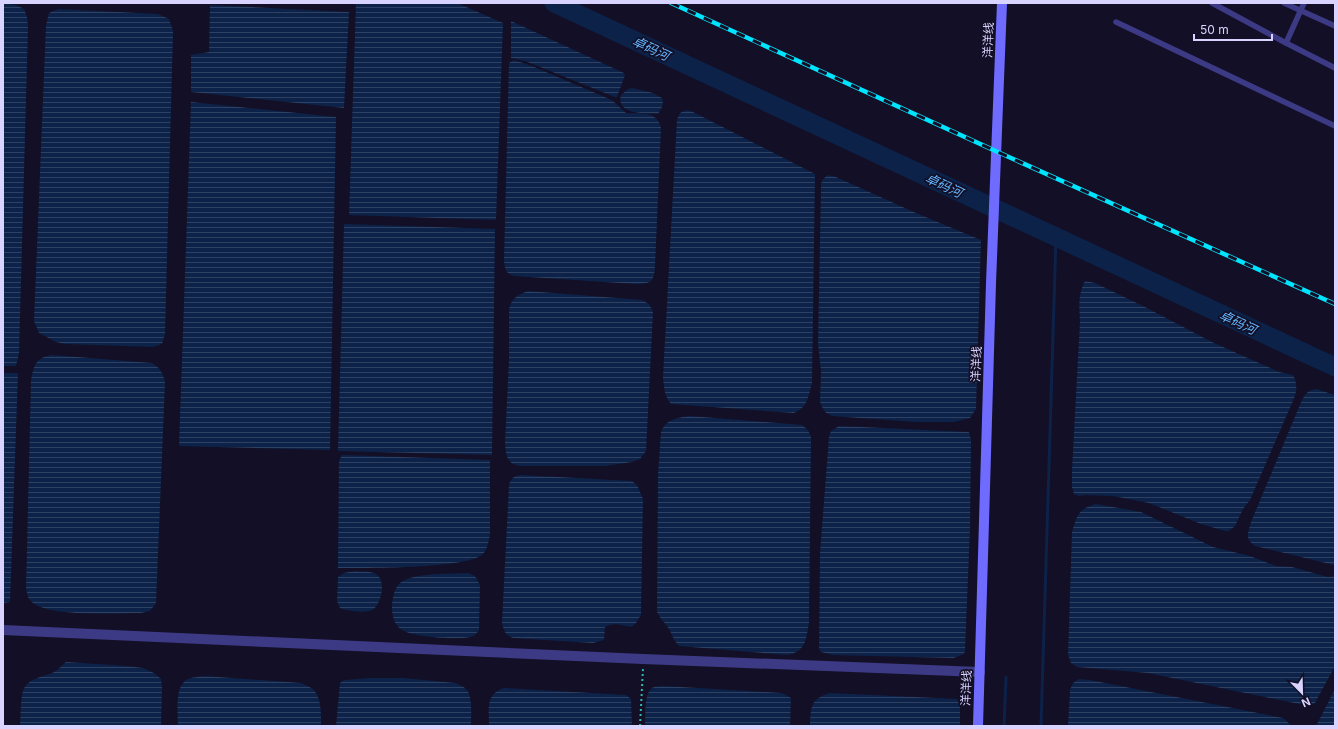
<svg xmlns="http://www.w3.org/2000/svg" width="1338" height="729" font-family="Inter,'Noto Sans SC',sans-serif">
<style>
.water{fill:url(#water-rules)}
.lines{fill:none;stroke-linecap:round;stroke-linejoin:round}
.stream{stroke:#0c2248;stroke-width:3}
.river{stroke:#0c2248;stroke-width:19}
.path{stroke:#2fb8b0;stroke-width:2;stroke-dasharray:2 3;stroke-linecap:butt}
.service{stroke:#3d3a85;stroke-width:5.5}
.minor{stroke:#3d3a85;stroke-width:10}
.secondary{stroke:#6f6bff;stroke-width:10}
.rail-casing{stroke:#00e5ff;stroke-width:4.5}
.rail{stroke:#130f26;stroke-width:3;stroke-dasharray:9;stroke-linecap:butt}
.labels{text-anchor:middle;dominant-baseline:central;stroke-width:3.5;stroke-linejoin:round;paint-order:stroke}
.street-label{font-size:12px;fill:#d9d4ff;stroke:#130f26}
.water-label{font-size:13px;font-style:italic;fill:#62b6ff;stroke:#130f26}
</style>
<defs>
<pattern id="water-rules" width="6" height="5" patternUnits="userSpaceOnUse"><rect width="6" height="5" fill="#0c2248"/><path d="M0 2.5h6" fill="none" stroke="#2f4163"/></pattern>
</defs>
<rect width="100%" height="100%" fill="#130f26"/>
<!-- water -->
<g class="water">
<path d="M 3,3 L 16,5 L 24,9 L 27,17 L 28,27 L 19,353 L 16,366 L 3,366 Z"/>
<path d="M 356,3 L 457,3 L 503,23 L 496,220 L 349,215 Z"/>
<path d="M 210,5 L 349,12 L 344,108 L 191,92 L 191,55 L 209,52 Z"/>
<path d="M 58,9 L 158,14 L 169,19 L 173,31 L 165,334 L 162,344 L 153,347 L 65,344 L 56,342 L 39,333 L 34,321 L 46,25 L 49,13 Z"/>
<path d="M 511,21 L 624,73 L 625,75 L 617,97 L 615,97 L 525,61 L 511,58 Z"/>
<path d="M 514,60 L 532,66 L 607,98 L 613,101 L 626,113 C 641,114 657,110 661,128 L 655,266 C 654,281 652,284 636,284 L 514,276 C 505,273 505,269 504,260 L 509,63 Z"/>
<path d="M 632,88 L 653,93 L 662,98 C 664,103 662,109 658,114 C 646,113 615,115 621,95 L 628,89 Z"/>
<path d="M 191,102 L 336,117 L 330,450 L 179,446 Z"/>
<path d="M 686,110 L 691,111 L 815,174 L 812,383 C 808,397 808,407 794,413 L 671,404 C 664,396 664,387 663,377 L 677,119 L 680,113 Z"/>
<path d="M 828,175 L 836,177 L 916,213 L 981,240 L 976,409 L 970,418 L 954,422 L 916,422 L 832,416 L 826,413 L 822,407 L 820,402 L 821,371 L 818,344 L 821,188 C 821,182 822,179 828,175 Z"/>
<path d="M 344,224 L 495,229 L 492,455 L 338,451 Z"/>
<path d="M 1085,281 L 1095,283 L 1143,306 L 1212,342 L 1279,372 L 1293,375 C 1297,382 1297,389 1295,396 L 1250,500 L 1243,509 L 1235,526 L 1229,531 L 1225,531 L 1201,524 L 1149,503 L 1113,496 L 1086,495 L 1079,496 L 1074,494 L 1072,487 L 1072,470 L 1080,321 C 1079,307 1078,294 1085,281 Z"/>
<path d="M 528,291 L 642,300 L 649,304 L 653,312 L 646,451 L 640,459 L 632,462 L 605,466 L 521,466 C 506,464 506,455 505,443 L 509,360 L 509,309 C 512,298 517,295 528,291 Z"/>
<path d="M 52,355 L 152,363 C 160,368 163,373 165,382 L 156,603 L 150,611 L 141,613 C 118,613 43,618 30,600 C 27,597 27,592 26,588 L 31,381 C 34,365 35,358 52,355 Z"/>
<path d="M 3,373 L 18,373 L 10,602 L 3,603 Z"/>
<path d="M 1316,389 L 1335,395 L 1334,565 L 1255,546 C 1244,538 1248,534 1251,522 L 1302,400 C 1306,393 1308,390 1316,389 Z"/>
<path d="M 690,416 L 802,425 L 808,430 L 811,437 L 809,623 C 806,639 806,652 787,655 L 679,646 C 673,640 672,633 667,626 C 663,621 660,618 657,612 L 658,475 L 661,432 C 666,419 677,418 690,416 Z"/>
<path d="M 839,426 L 969,432 L 971,440 L 970,529 L 965,650 L 964,654 L 954,658 L 833,655 L 821,652 L 819,649 L 820,553 L 829,437 L 831,431 Z"/>
<path d="M 342,455 L 490,460 L 490,534 C 489,540 488,548 483,554 C 468,569 363,568 338,568 L 339,461 Z"/>
<path d="M 521,475 L 632,481 L 637,485 L 643,499 L 641,615 L 636,623 L 631,627 C 621,625 614,622 605,627 L 604,640 L 593,643 L 513,638 C 505,635 504,631 502,623 L 509,485 C 511,478 514,476 521,475 Z"/>
<path d="M 1096,504 L 1141,512 L 1213,547 L 1250,556 L 1276,566 L 1292,567 L 1328,577 L 1335,576 L 1335,666 L 1315,703 L 1309,706 L 1148,673 L 1077,667 L 1071,663 L 1068,655 L 1072,532 C 1077,515 1078,509 1096,504 Z"/>
<path d="M 355,571 C 360,572 369,571 374,573 C 387,578 382,601 374,609 C 368,614 347,611 340,608 L 337,601 L 338,577 L 344,573 Z"/>
<path d="M 469,573 L 475,576 L 480,585 L 479,630 C 477,633 475,636 470,637 C 459,640 414,637 404,631 C 395,627 392,617 392,608 C 392,600 394,588 400,583 C 414,572 452,574 469,573 Z"/>
<path d="M 66,662 L 127,666 L 143,668 L 154,673 L 161,679 L 162,688 L 161,726 L 20,726 C 21,715 20,702 23,691 C 27,678 44,677 54,672 C 58,670 62,665 66,662 Z"/>
<path d="M 204,676 L 301,683 C 305,685 310,687 313,689 C 322,698 321,715 321,726 L 178,726 C 178,713 174,685 188,679 C 193,677 199,677 204,676 Z"/>
<path d="M 371,678 L 403,678 L 455,683 C 459,685 463,686 466,689 C 473,695 471,717 471,726 L 336,726 L 340,683 L 344,680 Z"/>
<path d="M 1079,679 L 1090,680 L 1283,718 L 1292,726 L 1068,726 L 1070,690 L 1073,683 Z"/>
<path d="M 664,686 L 782,693 L 791,698 L 790,726 L 645,726 C 646,716 643,691 654,687 C 657,686 661,686 664,686 Z"/>
<path d="M 504,688 L 626,695 L 631,699 L 632,726 L 489,726 C 489,711 485,694 504,688 Z"/>
<path d="M 1335,689 L 1335,726 L 1316,726 Z"/>
<path d="M 830,693 L 957,699 L 960,707 L 960,726 L 810,726 C 811,707 810,699 830,693 Z"/>
</g>
<g class="lines">
<!-- stream -->
<g class="stream">
<path d="M 1004,726 L 1006,677"/>
<path d="M 1041,726 L 1056,237"/>
</g>
<!-- river -->
<path class="river" d="M 554,3 L 1335,367"/>
<!-- path -->
<path class="path" d="M 640,726 L 643,668"/>
<!-- service -->
<g class="service">
<path d="M 1212,3 L 1286,43 L 1335,68"/>
<path d="M 1284,3 L 1335,26"/>
<path d="M 1116,22 L 1335,126"/>
<path d="M 1286,43 L 1304,3"/>
</g>
<!-- minor -->
<path class="minor" d="M 3,630 L 643,659 L 980,672"/>
<!-- secondary -->
<path class="secondary" d="M 978,726 L 991,283 L 1002,3"/>
<!-- rail casing -->
<g class="rail-casing">
<path id="rail" d="M 671,3 L 1011,158 L 1335,304"/>
</g>
<!-- rail -->
<use href="#rail" class="rail"/>
</g>
<g class="labels">
<!-- street labels -->
<g class="street-label">
<text transform="translate(988 40) rotate(-88)">洋洋线</text>
<text transform="translate(976 364) rotate(-88)">洋洋线</text>
<text transform="translate(966 688) rotate(-88)">洋洋线</text>
</g>
<!-- water labels -->
<g class="water-label">
<text transform="translate(651 48) rotate(25)">卓码河</text>
<text transform="translate(944 185) rotate(25)">卓码河</text>
<text transform="translate(1238 322) rotate(25)">卓码河</text>
</g>
</g>
<!-- border -->
<rect width="1338" height="729" fill="none" stroke="#d9d4ff" stroke-width="8"/>
<!-- north arrow -->
<g transform="translate(1302 693) rotate(157)" stroke="#130f26" stroke-width="3" paint-order="stroke">
<path d="M0-3L7 15L0 10L-7 15Z" fill="#d9d4ff"/>
<text y="-6" font-size="11" font-weight="bold" text-anchor="middle" fill="#d9d4ff">N</text>
</g>
<!-- scale -->
<path d="M1194 34v6h78v-6" fill="none" stroke="#d9d4ff" stroke-width="2"/>
<text x="1200" y="34" font-size="12" fill="#d9d4ff" stroke="#130f26" stroke-width="3" paint-order="stroke">50 m</text>
</svg>
